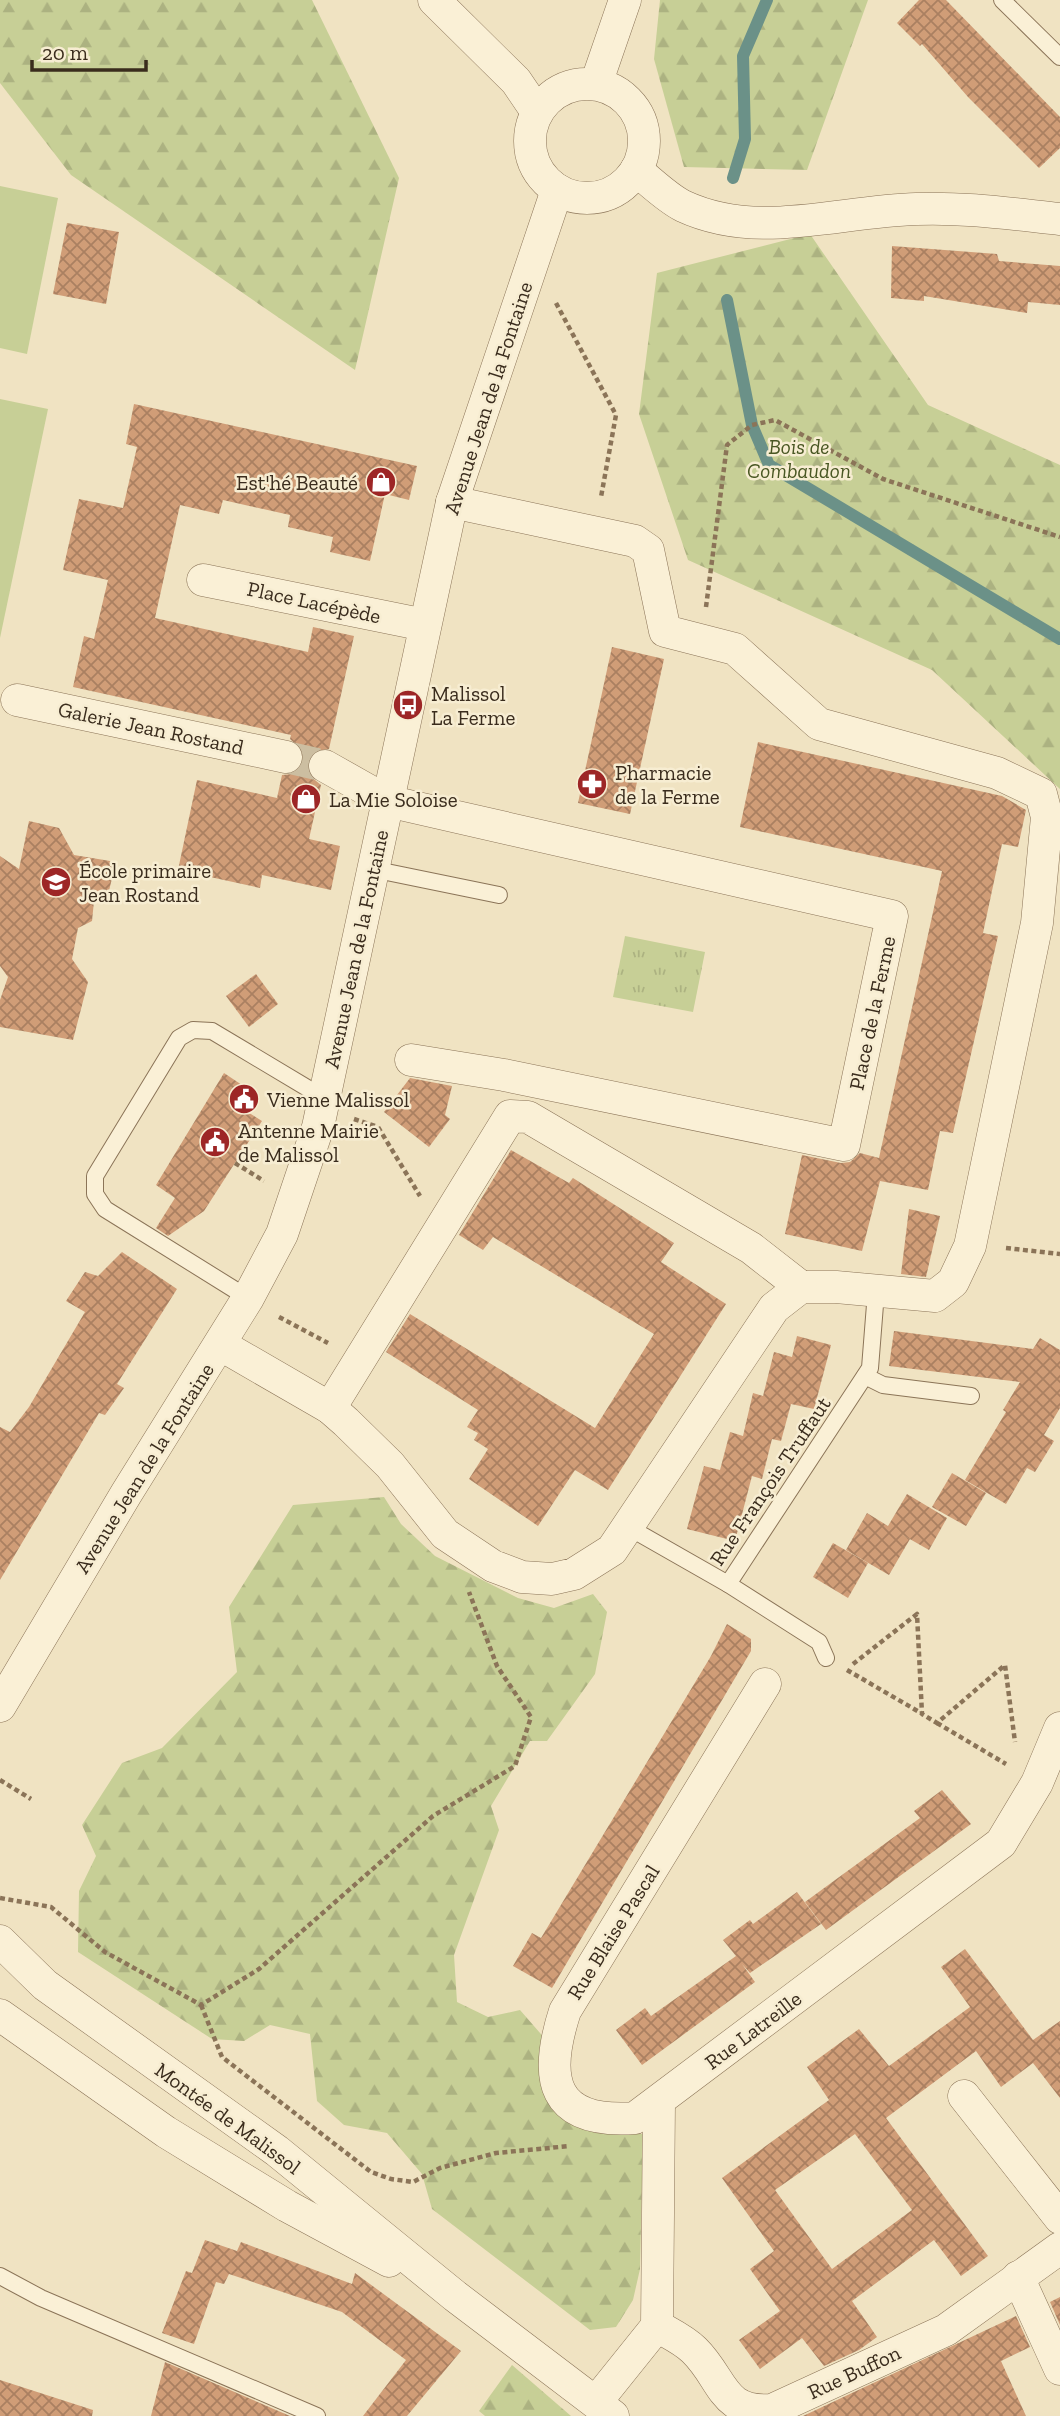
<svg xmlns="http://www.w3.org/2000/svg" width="1060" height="2416" font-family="'Zilla Slab',serif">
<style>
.grass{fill:url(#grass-tufts)}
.forest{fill:url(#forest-firs)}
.garden{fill:#c7cf96}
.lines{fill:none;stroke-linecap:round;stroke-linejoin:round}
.stream{stroke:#6b9188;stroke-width:12}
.building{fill:url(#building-cross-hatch);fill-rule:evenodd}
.street-tunnel{stroke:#ccbea1;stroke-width:32;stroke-dasharray:32 16;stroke-linecap:butt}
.lane-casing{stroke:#8b7458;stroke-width:18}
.street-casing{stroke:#8b7458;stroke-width:33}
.path{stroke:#8b7458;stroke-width:4.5;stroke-dasharray:5 3.5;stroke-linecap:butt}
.lane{stroke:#faf0d6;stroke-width:16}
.street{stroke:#faf0d6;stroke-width:32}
.labels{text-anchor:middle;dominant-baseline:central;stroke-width:5;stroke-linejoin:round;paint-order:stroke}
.street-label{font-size:21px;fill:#3a2c1d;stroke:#f7edd2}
.park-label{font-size:21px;font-style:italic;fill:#495723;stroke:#f7edd2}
.poi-label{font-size:21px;fill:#3a2c1d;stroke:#f7edd2;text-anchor:start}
</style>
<defs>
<pattern id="grass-tufts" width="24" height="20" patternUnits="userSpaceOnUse" patternTransform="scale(1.75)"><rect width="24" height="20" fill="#c7cf96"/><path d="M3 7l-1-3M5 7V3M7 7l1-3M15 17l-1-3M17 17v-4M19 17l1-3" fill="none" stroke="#acb281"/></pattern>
<pattern id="forest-firs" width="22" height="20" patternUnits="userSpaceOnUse" patternTransform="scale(1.75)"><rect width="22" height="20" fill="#c7cf96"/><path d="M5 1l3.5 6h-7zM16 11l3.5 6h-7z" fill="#acb281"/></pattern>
<pattern id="building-cross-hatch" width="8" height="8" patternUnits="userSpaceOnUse" patternTransform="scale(1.75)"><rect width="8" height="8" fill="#d09d77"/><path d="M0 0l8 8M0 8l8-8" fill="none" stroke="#aa8061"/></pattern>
</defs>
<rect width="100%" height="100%" fill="#f0e3c2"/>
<!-- grass -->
<path class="grass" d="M 625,936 L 705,952 L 693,1012 L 613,997 Z"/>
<!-- forest -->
<g class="forest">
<path d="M 0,0 L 312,0 L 399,178 L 355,370 L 71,175 L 0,83 Z"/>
<path d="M 660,0 L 868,0 L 807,170 L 684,167 L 654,59 Z"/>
<path d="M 810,234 L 928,405 L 1060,465 L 1060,789 L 932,670 L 688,560 L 639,414 L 657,273 Z"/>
<path d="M 384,1497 L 401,1524 L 435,1556 L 518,1598 L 554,1608 L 593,1594 L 607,1612 L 595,1674 L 547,1741 L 530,1741 L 491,1806 L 499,1830 L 454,1955 L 457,2002 L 488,2017 L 520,2010 L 547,2041 L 566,2112 L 595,2133 L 643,2134 L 640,2269 L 633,2300 L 616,2327 L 590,2330 L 432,2209 L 422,2174 L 387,2133 L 344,2125 L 317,2101 L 310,2034 L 270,2025 L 244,2041 L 212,2039 L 78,1952 L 79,1891 L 96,1856 L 82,1825 L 122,1763 L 162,1748 L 237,1672 L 229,1607 L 293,1505 Z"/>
<path d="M 512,2365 L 571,2416 L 485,2416 L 479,2411 Z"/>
</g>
<!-- garden -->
<g class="garden">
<path d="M 0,186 L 58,198 L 27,354 L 0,348 Z"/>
<path d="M 0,399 L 48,409 L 0,638 Z"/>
</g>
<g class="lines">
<!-- stream -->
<g class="stream">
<path d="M 733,178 L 745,139 L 743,56 L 767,0"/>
<path d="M 727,300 L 752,425 L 769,465 L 1060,639"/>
</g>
</g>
<!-- building -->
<g class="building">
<path d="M 919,0 L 946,0 L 1060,117 L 1060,148 L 1039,168 L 968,97 L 922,44 L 920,46 L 897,23 Z"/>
<path d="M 67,223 L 119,232 L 106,304 L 53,294 Z"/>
<path d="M 892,246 L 997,254 L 999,261 L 1060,266 L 1060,305 L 1028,302 L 1027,313 L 924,296 L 924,301 L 891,298 Z"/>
<path d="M 134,404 L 417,466 L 409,500 L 385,494 L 370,561 L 330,552 L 333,537 L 288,527 L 290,515 L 223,500 L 219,514 L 180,505 L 155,618 L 308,652 L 313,627 L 354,636 L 329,749 L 315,751 L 307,766 L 310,776 L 321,785 L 309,839 L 340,846 L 331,890 L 262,875 L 260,888 L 178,870 L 197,780 L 277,798 L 282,775 L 292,774 L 304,761 L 303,751 L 290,739 L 291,735 L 73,687 L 84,636 L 94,639 L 108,580 L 63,570 L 79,499 L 123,508 L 137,447 L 126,444 Z"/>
<path d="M 612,647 L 664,659 L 630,814 L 578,803 Z"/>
<path d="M 758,742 L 1002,796 L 1026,810 L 1018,847 L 1002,844 L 983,933 L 998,936 L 953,1133 L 940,1131 L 928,1190 L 880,1181 L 862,1251 L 785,1234 L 802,1155 L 841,1163 L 850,1162 L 860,1153 L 879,1158 L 942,871 L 740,827 Z"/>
<path d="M 29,821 L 59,828 L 74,855 L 116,862 L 106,903 L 94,901 L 92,921 L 78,928 L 72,959 L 88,982 L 73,1040 L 0,1027 L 0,1000 L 8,977 L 0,966 L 0,856 L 19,869 Z"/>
<path d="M 256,974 L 278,1004 L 249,1027 L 226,996 Z"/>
<path d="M 224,1073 L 248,1089 L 248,1101 L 243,1109 L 262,1121 L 204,1211 L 168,1236 L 156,1228 L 175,1198 L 156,1185 Z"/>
<path d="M 410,1078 L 452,1086 L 445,1115 L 450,1119 L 429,1147 L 384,1112 Z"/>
<path d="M 511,1150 L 569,1183 L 573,1178 L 674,1243 L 661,1262 L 726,1304 L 608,1490 L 575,1470 L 538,1526 L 469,1479 L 488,1449 L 474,1440 L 478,1433 L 467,1427 L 478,1410 L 386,1352 L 410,1314 L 595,1428 L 654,1334 L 493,1237 L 483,1250 L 459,1235 Z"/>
<path d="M 909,1209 L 940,1216 L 926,1277 L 901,1274 Z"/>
<path d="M 122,1252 L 177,1289 L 117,1384 L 124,1388 L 105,1415 L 99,1413 L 0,1580 L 0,1427 L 10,1432 L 29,1407 L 85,1312 L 66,1301 L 85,1272 L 98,1276 Z"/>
<path d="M 894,1331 L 1033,1349 L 1040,1338 L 1060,1350 L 1060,1408 L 1044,1435 L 1054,1441 L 1035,1472 L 1027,1468 L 1006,1504 L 965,1480 L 1006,1412 L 1003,1410 L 1020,1382 L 889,1366 Z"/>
<path d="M 797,1336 L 831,1345 L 814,1409 L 791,1404 L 781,1441 L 772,1439 L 762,1479 L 752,1476 L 735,1541 L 687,1529 L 704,1466 L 720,1470 L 730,1432 L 743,1436 L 753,1393 L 763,1396 L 774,1352 L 792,1357 Z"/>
<path d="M 952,1473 L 986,1493 L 966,1526 L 932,1507 Z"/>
<path d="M 907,1494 L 947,1518 L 929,1550 L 894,1530 L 910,1539 L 889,1575 L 846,1550 L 867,1513 L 888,1526 Z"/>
<path d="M 833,1543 L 868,1563 L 848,1598 L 813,1577 Z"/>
<path d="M 727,1624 L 751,1639 L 751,1651 L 552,1988 L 513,1966 L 532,1933 L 541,1938 L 711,1656 Z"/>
<path d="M 942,1790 L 971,1824 L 826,1930 L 805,1902 L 920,1818 L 914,1811 Z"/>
<path d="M 797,1892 L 821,1924 L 750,1973 L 742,1964 L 755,1982 L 642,2065 L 616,2030 L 645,2008 L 651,2016 L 736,1956 L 723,1940 L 750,1920 L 753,1924 Z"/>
<path d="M 965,1949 L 1033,2040 L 1060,2021 L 1060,2098 L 1033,2063 L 1001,2087 L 976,2051 L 886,2118 L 988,2256 L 961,2276 L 934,2240 L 852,2301 L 877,2337 L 859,2350 L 824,2366 L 802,2338 L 760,2369 L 739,2340 L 780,2311 L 750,2269 L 774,2251 L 722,2178 L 829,2100 L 807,2067 L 859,2029 L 889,2066 L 970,2007 L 941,1967 ZM 855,2134 L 912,2210 L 832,2269 L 775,2190 Z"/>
<path d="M 205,2240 L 237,2251 L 241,2242 L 352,2284 L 355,2273 L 461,2351 L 407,2416 L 363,2416 L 406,2360 L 342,2312 L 229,2274 L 224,2284 L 216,2282 L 194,2344 L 162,2333 L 186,2271 L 192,2273 Z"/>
<path d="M 1060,2297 L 1060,2325 L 1050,2302 Z"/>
<path d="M 1016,2316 L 1030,2347 L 1001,2361 L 1026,2416 L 803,2416 Z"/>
<path d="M 165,2362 L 290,2416 L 151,2416 Z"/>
<path d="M 0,2380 L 93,2410 L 92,2416 L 0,2416 Z"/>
</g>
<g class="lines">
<!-- street-tunnel -->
<path class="street-tunnel" d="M 286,757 L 325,766"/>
<!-- lane casing -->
<g class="lane-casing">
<g id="lane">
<path d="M 1002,0 L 1060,57"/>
<path d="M 372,869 L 499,895"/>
<path d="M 248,1298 L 105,1209 L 95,1194 L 95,1176 L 179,1038 L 193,1030 L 212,1031 L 324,1098"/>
<path d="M 865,1376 L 883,1385 L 971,1396"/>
<path d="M 628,1527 L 728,1584 L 870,1368 L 876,1292"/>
<path d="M 728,1584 L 819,1642 L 826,1658"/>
<path d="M 0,2276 L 41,2298 L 317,2416"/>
</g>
</g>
<!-- street casing -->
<g class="street-casing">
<g id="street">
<path d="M 434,0 L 516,81 L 537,112"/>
<circle cx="587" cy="141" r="57"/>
<path d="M 596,84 L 625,0"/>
<path d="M 636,170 C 651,182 667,198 683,206 C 758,241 838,211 916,209 C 964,207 1012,214 1060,219"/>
<path d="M 203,580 L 425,625"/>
<path d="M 17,700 L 286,757"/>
<path d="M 325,766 L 387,801 L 892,916 L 844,1145 L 504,1075 L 411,1060"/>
<path d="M 221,1345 L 330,1408 L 346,1422 L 390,1465 L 445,1534 L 493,1566 L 522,1577 L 552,1579 L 574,1574 L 612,1550 L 774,1308 L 801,1287 L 836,1287 L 935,1296 L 953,1282 L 970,1246 L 1037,923 L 1047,817 L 1041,794 L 997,773 L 819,724 L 735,649 L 665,631 L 648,550 L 635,541 L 452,502"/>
<path d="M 330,1408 L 510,1116 L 528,1117 L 751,1248 L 801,1287"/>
<path d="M 765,1684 L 565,2011 C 543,2079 551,2124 635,2118 L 1001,1843 L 1037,1783 L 1060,1728"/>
<path d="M 0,1706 L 126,1494 L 248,1298 L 282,1234 L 318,1127 L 452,502 L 557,190"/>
<path d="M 0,1941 L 45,1985 L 277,2151 L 455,2296 L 613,2416"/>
<path d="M 0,2015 L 166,2132 L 287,2206 L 389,2261"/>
<path d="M 964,2096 L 1060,2218"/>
<path d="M 1018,2277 L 1060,2369"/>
<path d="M 657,2326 C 669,2333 684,2340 694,2350 C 724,2379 721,2414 772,2410 L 946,2330 L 1060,2248"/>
<path d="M 596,2402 L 657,2326 L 659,2102"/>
</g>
</g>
<!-- path -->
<g class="path">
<path d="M 556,303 L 616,415 L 601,497"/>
<path d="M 706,607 L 727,445 L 752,425 L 775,420 L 883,479 L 1060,537"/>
<path d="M 354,1119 L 378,1127 L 420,1196"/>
<path d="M 235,1163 L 264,1181"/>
<path d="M 1006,1248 L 1060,1254"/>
<path d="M 279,1317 L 328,1343"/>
<path d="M 853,1664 L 917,1614 L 922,1714 L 937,1723 L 1005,1665 L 1015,1742"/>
<path d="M 847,1670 L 921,1713"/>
<path d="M 937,1723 L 1006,1764"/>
<path d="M 0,1780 L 31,1799"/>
<path d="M 0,1898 L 51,1907 L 105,1952 L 201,2005 L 259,1969 L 433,1816 L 515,1766 L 531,1717 L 497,1666 L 469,1592"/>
<path d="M 201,2005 L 222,2057 L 371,2172 L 391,2179 L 413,2182 L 440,2168 L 496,2153 L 570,2146"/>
</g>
<!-- lane -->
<use href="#lane" class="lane"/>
<!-- street -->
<use href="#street" class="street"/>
</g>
<!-- icons -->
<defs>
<g id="shop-disc" transform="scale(1.575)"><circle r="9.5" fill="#9d2626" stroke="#f7edd2"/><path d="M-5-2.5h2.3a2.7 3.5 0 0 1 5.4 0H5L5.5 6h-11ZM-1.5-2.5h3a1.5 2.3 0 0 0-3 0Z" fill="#fff"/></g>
<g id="bus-disc" transform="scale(1.575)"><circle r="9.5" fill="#9d2626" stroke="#f7edd2"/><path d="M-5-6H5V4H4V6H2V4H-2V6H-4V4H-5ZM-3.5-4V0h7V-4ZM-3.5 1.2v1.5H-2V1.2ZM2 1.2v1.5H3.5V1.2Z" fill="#fff"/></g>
<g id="pharmacy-disc" transform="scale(1.575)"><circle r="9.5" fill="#9d2626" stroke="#f7edd2"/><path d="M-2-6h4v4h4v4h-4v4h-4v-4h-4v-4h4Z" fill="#fff"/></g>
<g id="school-disc" transform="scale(1.575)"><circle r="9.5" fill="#9d2626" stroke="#f7edd2"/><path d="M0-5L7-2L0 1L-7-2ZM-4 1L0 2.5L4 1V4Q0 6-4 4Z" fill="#fff"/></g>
<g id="civic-disc" transform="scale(1.575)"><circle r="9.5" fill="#9d2626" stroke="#f7edd2"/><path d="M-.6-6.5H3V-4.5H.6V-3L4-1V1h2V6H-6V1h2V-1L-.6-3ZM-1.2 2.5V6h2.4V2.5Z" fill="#fff"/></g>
</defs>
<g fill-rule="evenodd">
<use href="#shop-disc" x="381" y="482"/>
<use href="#bus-disc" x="408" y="705"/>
<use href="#pharmacy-disc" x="592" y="784"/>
<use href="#shop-disc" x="306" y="799"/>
<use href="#school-disc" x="56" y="882"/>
<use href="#civic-disc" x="244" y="1099"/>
<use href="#civic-disc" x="215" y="1142"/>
</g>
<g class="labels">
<!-- street labels -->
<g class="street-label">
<text transform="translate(488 398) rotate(-72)">Avenue Jean de la Fontaine</text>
<text transform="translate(314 602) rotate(12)">Place Lacépède</text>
<text transform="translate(151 728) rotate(12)">Galerie Jean Rostand</text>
<text transform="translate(356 949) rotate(-78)">Avenue Jean de la Fontaine</text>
<text transform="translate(872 1013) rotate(-78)">Place de la Ferme</text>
<text transform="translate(144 1468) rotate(-58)">Avenue Jean de la Fontaine</text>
<text transform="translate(770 1481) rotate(-56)">Rue François Truffaut</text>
<text transform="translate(613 1932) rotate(-58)">Rue Blaise Pascal</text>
<text transform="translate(753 2030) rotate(-37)">Rue Latreille</text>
<text transform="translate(228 2118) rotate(36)">Montée de Malissol</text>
<text transform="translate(854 2372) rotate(-25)">Rue Buffon</text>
</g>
<!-- park labels -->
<g class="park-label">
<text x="799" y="446">Bois de<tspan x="799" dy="24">Combaudon</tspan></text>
</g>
<!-- poi labels -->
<g class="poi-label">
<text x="358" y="482" text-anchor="end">Est'hé Beauté</text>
<text x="431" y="693">Malissol<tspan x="431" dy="24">La Ferme</tspan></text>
<text x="615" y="772">Pharmacie<tspan x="615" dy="24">de la Ferme</tspan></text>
<text x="329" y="799">La Mie Soloise</text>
<text x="79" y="870">École primaire<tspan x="79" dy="24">Jean Rostand</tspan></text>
<text x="267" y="1099">Vienne Malissol</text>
<text x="238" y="1130">Antenne Mairie<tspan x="238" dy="24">de Malissol</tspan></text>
</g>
</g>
<!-- scale -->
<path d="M32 60v10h114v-10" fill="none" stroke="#3a2c1d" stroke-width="3.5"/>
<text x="42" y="60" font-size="21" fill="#3a2c1d" stroke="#f7edd2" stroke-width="5" paint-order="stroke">20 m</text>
</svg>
